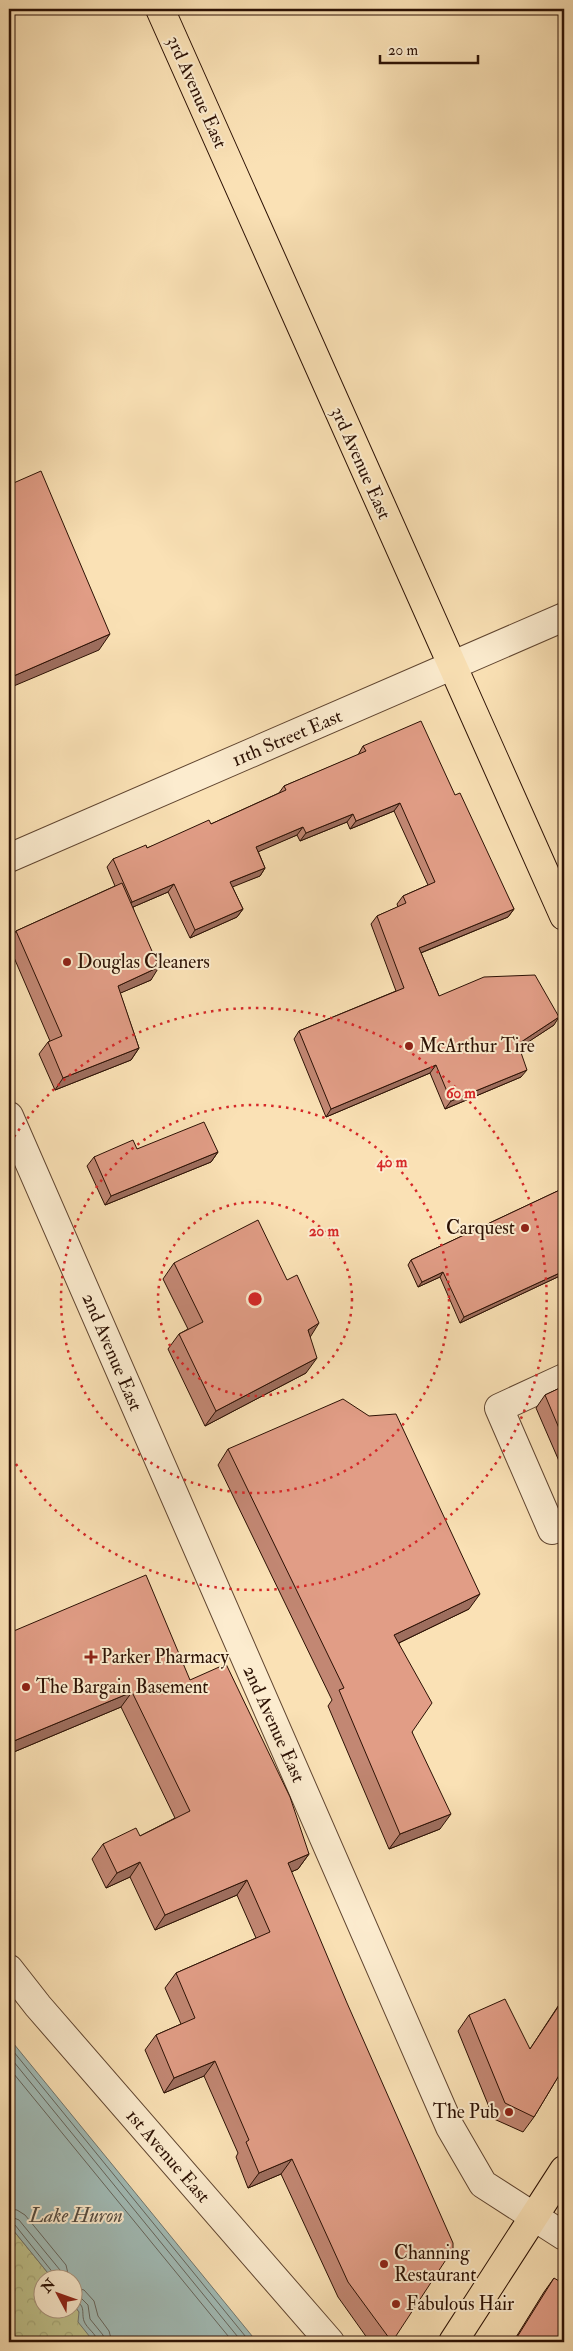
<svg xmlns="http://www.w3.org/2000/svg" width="573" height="2351" font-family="'IM FELL Double Pica',serif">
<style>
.park{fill:url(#park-crowns);stroke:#766a48}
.water{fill:#a1bbb6;stroke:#72776f}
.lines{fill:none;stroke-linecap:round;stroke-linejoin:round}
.shore{stroke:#66665d;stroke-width:1}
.minor-casing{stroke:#604530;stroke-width:30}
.major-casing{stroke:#2c1104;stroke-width:30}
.minor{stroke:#fceccf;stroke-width:28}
.major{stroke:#fae1b5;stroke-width:28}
.wall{fill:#c28773;stroke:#2c1104}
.shaded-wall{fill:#9e6e5e;stroke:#2c1104}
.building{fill:#e19d86;stroke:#2c1104}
.ring{fill:none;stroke:#d62828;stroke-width:2.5;stroke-dasharray:2.5 5}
.poi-dot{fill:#8f2418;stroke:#fceccf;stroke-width:2}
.labels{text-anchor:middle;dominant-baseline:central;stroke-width:4;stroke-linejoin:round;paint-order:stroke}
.street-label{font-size:19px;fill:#2c1104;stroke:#fceccf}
.poi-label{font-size:19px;fill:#2c1104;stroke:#fceccf;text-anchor:start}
.water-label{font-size:20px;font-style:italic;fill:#554c42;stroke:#fceccf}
.centre{fill:#d62828;stroke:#fceccf;stroke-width:2.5}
.ring-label{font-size:15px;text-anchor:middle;font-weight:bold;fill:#d62828;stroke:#fceccf;stroke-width:4;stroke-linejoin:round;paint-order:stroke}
</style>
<defs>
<pattern id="park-crowns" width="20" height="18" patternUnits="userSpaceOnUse" patternTransform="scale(1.25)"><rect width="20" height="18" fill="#bfc28c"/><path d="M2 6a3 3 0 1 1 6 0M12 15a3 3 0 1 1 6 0" fill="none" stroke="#a4a677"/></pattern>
</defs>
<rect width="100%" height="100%" fill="#fae1b5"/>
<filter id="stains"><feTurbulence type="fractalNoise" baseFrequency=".004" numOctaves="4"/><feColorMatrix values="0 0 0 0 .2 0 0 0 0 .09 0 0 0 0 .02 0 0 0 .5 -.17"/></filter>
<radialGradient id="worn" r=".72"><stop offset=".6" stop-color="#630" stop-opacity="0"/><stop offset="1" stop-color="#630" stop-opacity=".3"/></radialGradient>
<!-- park -->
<path class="park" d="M 9,2225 L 52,2278 L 42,2278 L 42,2308 L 72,2308 L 73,2304 L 79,2312 L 94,2342 L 9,2342 Z"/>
<!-- water -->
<path class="water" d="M 9,2038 L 257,2342 L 94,2342 L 78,2322 L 79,2312 L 73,2304 L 72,2278 L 52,2278 L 9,2225 Z"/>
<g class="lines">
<!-- shore -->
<g class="shore">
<path d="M 9,2046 L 250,2342"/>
<path d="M 9,2056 L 242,2342"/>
<path d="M 9,2068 L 233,2342"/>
<path d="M 9,2209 L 17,2210 L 25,2215 L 66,2265 L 69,2278"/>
<path d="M 9,2216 L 19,2220 L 60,2270 L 62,2278"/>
<path d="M 9,2222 L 15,2225 L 54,2274 L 56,2278"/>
<path d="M 72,2287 L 84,2290 L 94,2301 L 98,2316 L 109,2331 L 112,2342"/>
<path d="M 72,2295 L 80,2297 L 88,2305 L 90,2319 L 103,2335 L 104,2342"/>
<path d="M 72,2301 C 87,2303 81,2313 84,2321 C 87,2329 96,2333 98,2342"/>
</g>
<!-- minor casing -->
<g class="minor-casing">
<g id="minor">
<path d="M 9,858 L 564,617"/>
<path d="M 9,1116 L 450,2127 L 483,2184 L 564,2236"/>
<path d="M 564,1378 L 499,1408 L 552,1530 L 564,1525"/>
<path d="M 9,1969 L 38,2006 L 330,2342"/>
</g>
</g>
<!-- major casing -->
<g class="major-casing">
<g id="major">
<path d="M 160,9 L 564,916"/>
<path d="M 453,2342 L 564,2170"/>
</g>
</g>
<!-- minor -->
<use href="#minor" class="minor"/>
<!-- major -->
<use href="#major" class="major"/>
</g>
<!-- wall -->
<g class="wall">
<path d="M 363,746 L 455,795 L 514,909 L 508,917 L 421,953 L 439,996 L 554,1025 L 520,1047 L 521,1077 L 445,1109 L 430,1073 L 326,1117 L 294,1039 L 299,1031 L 396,991 L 371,924 L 377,916 L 398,907 L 397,904 L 403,896 L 428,885 L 394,811 L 350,829 L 347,822 L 300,841 L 297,835 L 258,851 L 265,868 L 260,876 L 232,886 L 243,909 L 237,917 L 190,938 L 168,892 L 133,907 L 151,980 L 120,993 L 139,1048 L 131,1060 L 55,1090 L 39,1054 L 48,1042 L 50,1041 L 9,946 L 9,942 L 16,931 L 115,886 L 107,867 L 113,859 L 147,848 L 211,824 L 279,793 L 284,786 L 358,755 Z"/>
<path d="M 137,1149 L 218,1152 L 211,1162 L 105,1205 L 87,1166 L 94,1157 Z"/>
<path d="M 564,1188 L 564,1274 L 460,1323 L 440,1277 L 418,1287 L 408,1265 L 411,1260 Z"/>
<path d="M 174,1263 L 310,1336 L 306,1373 L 205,1426 L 168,1349 L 179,1334 L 188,1329 L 163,1279 Z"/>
<path d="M 564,1386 L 564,1459 L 559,1461 L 536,1408 L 545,1395 Z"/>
<path d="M 228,1449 L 469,1609 L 399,1643 L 412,1732 L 440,1829 L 389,1849 L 328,1706 L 332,1700 L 218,1465 Z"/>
<path d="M 9,1633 L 190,1680 L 309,1854 L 298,1869 L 291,1872 L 392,2342 L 370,2342 L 338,2297 L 281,2174 L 248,2188 L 236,2157 L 238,2153 L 204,2076 L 164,2093 L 145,2050 L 156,2035 L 181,2024 L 165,1988 L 176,1973 L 256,1938 L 237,1895 L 155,1930 L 130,1877 L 106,1888 L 92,1859 L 103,1844 L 140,1836 L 175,1818 L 121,1707 L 9,1754 Z"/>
<path d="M 564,1997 L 564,2067 L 534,2117 L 523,2132 L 494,2119 L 458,2031 L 469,2015 L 530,2049 Z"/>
<path d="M 554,2278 L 564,2342 L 513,2342 L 544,2292 Z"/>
</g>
<!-- shaded-wall -->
<g class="shaded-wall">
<path d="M 110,634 L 99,650 L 9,688 L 9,678 Z"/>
<path d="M 400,803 L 394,811 L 350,829 L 356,821 Z"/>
<path d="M 353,814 L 347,822 L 300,841 L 306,833 Z"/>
<path d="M 303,827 L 297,835 L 251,855 L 256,847 Z"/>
<path d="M 265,868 L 260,876 L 225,890 L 230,882 Z"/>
<path d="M 174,884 L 168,892 L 126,910 L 132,902 Z"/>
<path d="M 243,909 L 237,917 L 190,938 L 195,930 Z"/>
<path d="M 514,909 L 508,917 L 413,956 L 419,948 Z"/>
<path d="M 159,967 L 151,980 L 109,998 L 118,986 Z"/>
<path d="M 559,1017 L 554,1025 L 513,1052 L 518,1044 Z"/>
<path d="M 139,1048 L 131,1060 L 55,1090 L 63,1078 Z"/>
<path d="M 436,1065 L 430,1073 L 326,1117 L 331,1109 Z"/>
<path d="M 527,1070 L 521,1077 L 445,1109 L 451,1101 Z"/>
<path d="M 218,1152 L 211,1162 L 105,1205 L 111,1196 Z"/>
<path d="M 564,1271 L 564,1274 L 460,1323 L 464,1317 Z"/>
<path d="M 443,1272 L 440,1277 L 418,1287 L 422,1282 Z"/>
<path d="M 319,1323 L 309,1339 L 308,1330 Z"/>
<path d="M 317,1358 L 306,1373 L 205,1426 L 216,1411 Z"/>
<path d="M 564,1454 L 564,1459 L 559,1461 Z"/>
<path d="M 480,1594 L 469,1609 L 384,1650 L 394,1635 Z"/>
<path d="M 132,1692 L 121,1707 L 9,1754 L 9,1743 Z"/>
<path d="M 451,1814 L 440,1829 L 389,1849 L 400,1834 Z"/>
<path d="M 309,1854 L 298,1869 L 277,1878 L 288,1863 Z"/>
<path d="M 140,1862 L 130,1877 L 106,1888 L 117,1873 Z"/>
<path d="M 247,1880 L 237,1895 L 155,1930 L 165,1915 Z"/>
<path d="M 215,2061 L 204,2076 L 164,2093 L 174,2078 Z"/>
<path d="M 292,2159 L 281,2174 L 248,2188 L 259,2173 Z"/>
</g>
<!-- building -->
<g class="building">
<path d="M 41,471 L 110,634 L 9,678 L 9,485 Z"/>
<path d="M 421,721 L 455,795 L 460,793 L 514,909 L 419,948 L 439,996 L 484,977 L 535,975 L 559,1017 L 518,1044 L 527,1070 L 451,1101 L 436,1065 L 331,1109 L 299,1031 L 404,988 L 377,916 L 406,903 L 403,896 L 435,882 L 400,803 L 356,821 L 353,814 L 306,833 L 303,827 L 256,847 L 265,868 L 230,882 L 243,909 L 195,930 L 174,884 L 132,902 L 113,859 L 146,845 L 147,848 L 209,820 L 211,824 L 286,790 L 284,786 L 366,751 L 363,746 Z"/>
<path d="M 122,883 L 159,967 L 118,986 L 139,1048 L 63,1078 L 48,1042 L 62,1036 L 16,931 Z"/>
<path d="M 204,1122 L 218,1152 L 111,1196 L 94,1157 L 133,1140 L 137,1149 Z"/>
<path d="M 564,1188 L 564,1271 L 464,1317 L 443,1272 L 422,1282 L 411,1260 Z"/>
<path d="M 258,1220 L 287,1280 L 297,1275 L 319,1323 L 308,1330 L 317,1358 L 216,1411 L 179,1334 L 203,1322 L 174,1263 Z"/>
<path d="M 564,1386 L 564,1440 L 545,1395 Z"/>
<path d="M 343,1399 L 369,1416 L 396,1414 L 480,1594 L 394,1635 L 432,1703 L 412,1732 L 451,1814 L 400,1834 L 339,1690 L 344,1688 L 228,1449 Z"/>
<path d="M 146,1575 L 190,1680 L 226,1664 L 290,1797 L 309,1854 L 288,1863 L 347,2003 L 453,2243 L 453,2249 L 392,2342 L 348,2282 L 292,2159 L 259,2173 L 246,2142 L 249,2140 L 215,2061 L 174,2078 L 156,2035 L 195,2018 L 176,1973 L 270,1932 L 247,1880 L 165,1915 L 140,1862 L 117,1873 L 103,1844 L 136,1828 L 140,1836 L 190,1811 L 132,1692 L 9,1743 L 9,1633 Z"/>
<path d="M 564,1998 L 564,2067 L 534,2117 L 505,2103 L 469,2015 L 505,1999 L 530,2049 Z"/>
<path d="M 554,2278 L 564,2284 L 564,2342 L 514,2342 Z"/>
</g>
<!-- distance rings -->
<g class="ring">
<circle cx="255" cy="1299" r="97"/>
<circle cx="255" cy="1299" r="194"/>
<path d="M10 1143A291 291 0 1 1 10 1455"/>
</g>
<!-- markers -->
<g class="poi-dot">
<circle cx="67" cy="962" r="5"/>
<circle cx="409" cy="1046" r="5"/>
<circle cx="525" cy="1228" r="5"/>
<path d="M88.5 1649.5h5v5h5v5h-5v5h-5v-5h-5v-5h5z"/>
<circle cx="26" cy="1687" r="5"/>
<circle cx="509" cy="2112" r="5"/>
<circle cx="384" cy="2264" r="5"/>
<circle cx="396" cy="2304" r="5"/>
</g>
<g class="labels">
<!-- street labels -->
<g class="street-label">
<text transform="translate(197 92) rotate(66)">3rd Avenue East</text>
<text transform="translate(361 463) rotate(66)">3rd Avenue East</text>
<text transform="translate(287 738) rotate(-23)">11th Street East</text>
<text transform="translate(112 1352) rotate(67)">2nd Avenue East</text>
<text transform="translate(274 1724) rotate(66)">2nd Avenue East</text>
<text transform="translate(168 2156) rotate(49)">1st Avenue East</text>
</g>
<!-- poi labels -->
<g class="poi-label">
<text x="77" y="962">Douglas Cleaners</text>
<text x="419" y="1046">McArthur Tire</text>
<text x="515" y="1228" text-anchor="end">Carquest</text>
<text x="101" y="1657">Parker Pharmacy</text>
<text x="36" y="1687">The Bargain Basement</text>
<text x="499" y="2112" text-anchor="end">The Pub</text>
<text x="394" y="2253">Channing<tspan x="394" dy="22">Restaurant</tspan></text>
<text x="406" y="2304">Fabulous Hair</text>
</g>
<!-- water labels -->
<g class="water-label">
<text x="76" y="2215">Lake Huron</text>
</g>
</g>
<circle cx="255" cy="1299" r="8" class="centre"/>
<g class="ring-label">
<text x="461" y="1098">60 m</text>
<text x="392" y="1167">40 m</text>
<text x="324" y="1236">20 m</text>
</g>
<!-- margin -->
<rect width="573" height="2351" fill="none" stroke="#fae1b5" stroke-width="30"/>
<rect x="10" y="10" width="553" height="2331" fill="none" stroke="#2c1104" stroke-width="2.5"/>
<rect x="15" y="15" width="543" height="2321" fill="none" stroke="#2c1104"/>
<!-- north arrow -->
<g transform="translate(58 2294) rotate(311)"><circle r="24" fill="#fceccf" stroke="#a9947e"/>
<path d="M0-4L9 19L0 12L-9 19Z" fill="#8f2418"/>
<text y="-8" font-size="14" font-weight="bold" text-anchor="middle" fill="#2c1104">N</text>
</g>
<!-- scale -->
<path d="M380 55v8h98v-8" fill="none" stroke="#2c1104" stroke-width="2.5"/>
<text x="388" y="55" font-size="15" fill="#2c1104" stroke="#fceccf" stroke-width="4" paint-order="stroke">20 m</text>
<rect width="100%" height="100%" filter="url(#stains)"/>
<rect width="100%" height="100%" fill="url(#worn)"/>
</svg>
